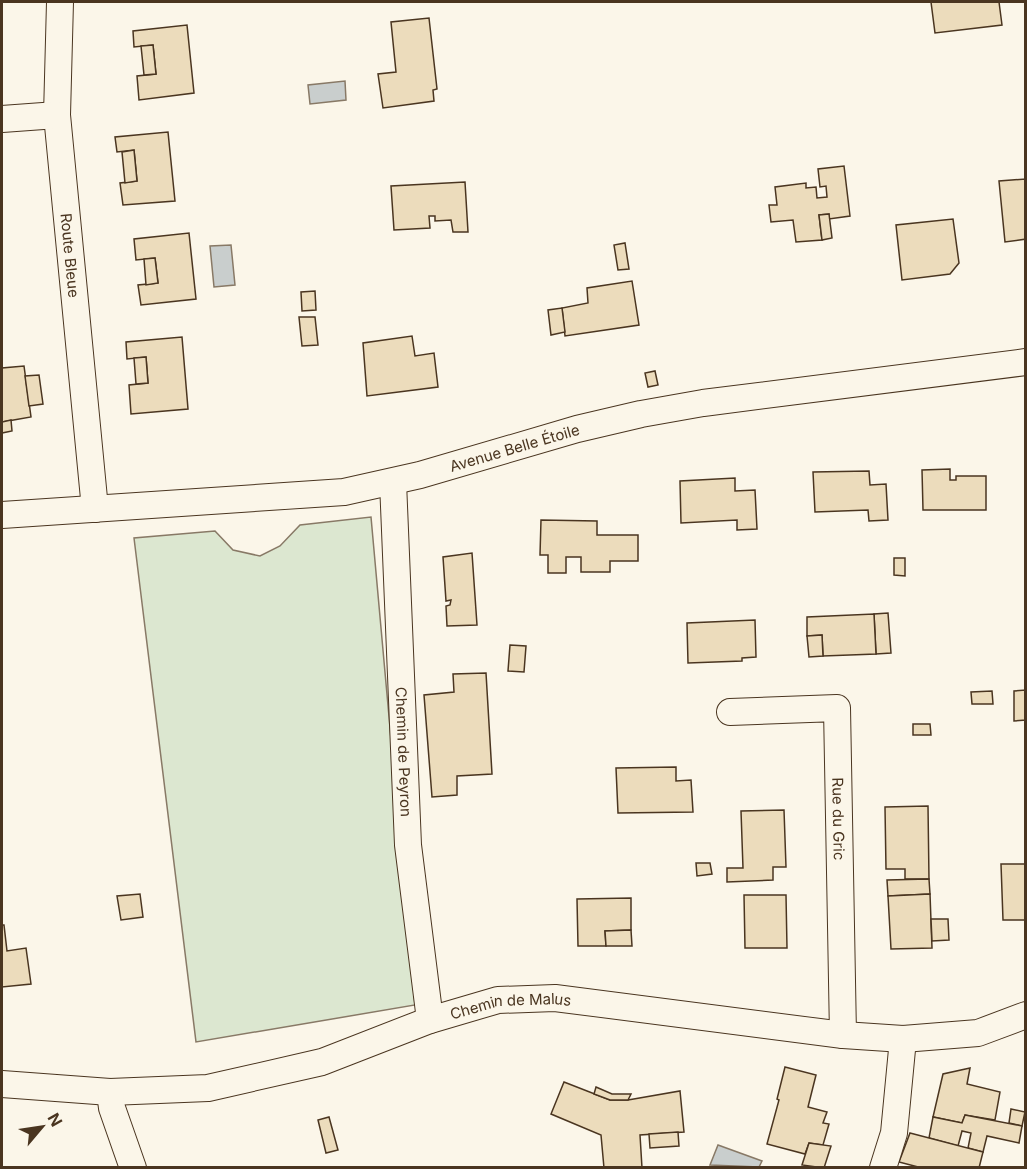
<svg xmlns="http://www.w3.org/2000/svg" width="1027" height="1169" font-family="Inter,sans-serif">
<style>
.green{fill:#dce7d0;stroke:#887966;stroke-width:1.5}
.water{fill:#c9cecd;stroke:#887966;stroke-width:1.5}
.building{fill:#ecdcbc;stroke:#4a3520;stroke-width:1.5}
.lines{fill:none;stroke-linecap:round;stroke-linejoin:round}
.street-casing{stroke:#4a3520;stroke-width:28}
.street{stroke:#fbf6e9;stroke-width:26}
.labels{text-anchor:middle;dominant-baseline:central;stroke-width:4.5;stroke-linejoin:round;paint-order:stroke}
.street-label{font-size:15px;fill:#4a3520;stroke:#fbf6e9}
</style>
<rect width="100%" height="100%" fill="#fbf6e9"/>
<!-- green -->
<path class="green" d="M 371,517 L 415,1005 L 196,1042 L 134,538 L 215,531 L 233,550 L 260,556 L 280,546 L 300,525 Z"/>
<!-- water -->
<g class="water">
<path d="M 345,81 L 346,100 L 310,104 L 308,85 Z"/>
<path d="M 231,245 L 235,285 L 214,287 L 210,246 Z"/>
<path d="M 718,1145 L 762,1161 L 759,1167 L 710,1165 Z"/>
</g>
<!-- building -->
<g class="building">
<path d="M 931,2 L 999,2 L 1002,25 L 935,33 Z"/>
<path d="M 429,18 L 437,89 L 433,90 L 434,101 L 383,108 L 378,74 L 396,72 L 391,22 Z"/>
<path d="M 187,25 L 194,93 L 139,100 L 137,76 L 156,74 L 153,45 L 134,47 L 133,31 Z"/>
<path d="M 153,45 L 156,74 L 144,75 L 141,46 Z"/>
<path d="M 168,132 L 175,201 L 123,205 L 120,183 L 137,181 L 134,150 L 117,152 L 115,137 Z"/>
<path d="M 134,150 L 137,181 L 125,183 L 122,152 Z"/>
<path d="M 844,166 L 850,216 L 829,219 L 829,214 L 819,215 L 822,240 L 796,242 L 793,220 L 771,222 L 769,205 L 777,205 L 775,187 L 806,183 L 806,188 L 816,187 L 817,198 L 827,197 L 826,186 L 820,187 L 818,169 Z"/>
<path d="M 1026,179 L 1026,239 L 1005,242 L 999,181 Z"/>
<path d="M 465,182 L 468,232 L 453,232 L 451,220 L 435,221 L 435,216 L 429,216 L 430,228 L 394,230 L 391,186 Z"/>
<path d="M 829,214 L 832,238 L 822,240 L 819,215 Z"/>
<path d="M 953,219 L 959,263 L 950,274 L 902,280 L 896,225 Z"/>
<path d="M 189,233 L 196,299 L 141,305 L 138,285 L 158,283 L 155,258 L 136,260 L 134,239 Z"/>
<path d="M 625,243 L 629,269 L 618,270 L 614,245 Z"/>
<path d="M 155,258 L 158,283 L 146,285 L 144,259 Z"/>
<path d="M 632,281 L 639,325 L 565,336 L 562,308 L 588,303 L 587,288 Z"/>
<path d="M 315,291 L 316,310 L 302,311 L 301,292 Z"/>
<path d="M 562,308 L 565,332 L 551,335 L 548,310 Z"/>
<path d="M 299,317 L 315,317 L 318,345 L 302,346 Z"/>
<path d="M 412,336 L 415,356 L 434,353 L 438,387 L 367,396 L 363,343 Z"/>
<path d="M 182,337 L 188,409 L 131,414 L 129,385 L 148,383 L 146,357 L 127,359 L 126,342 Z"/>
<path d="M 146,357 L 148,383 L 136,384 L 134,358 Z"/>
<path d="M 24,366 L 31,417 L 2,422 L 2,368 Z"/>
<path d="M 655,371 L 658,385 L 648,387 L 645,373 Z"/>
<path d="M 39,375 L 43,404 L 29,406 L 25,376 Z"/>
<path d="M 11,420 L 12,431 L 2,433 L 2,422 Z"/>
<path d="M 950,469 L 950,480 L 956,480 L 956,476 L 986,476 L 986,510 L 923,510 L 922,470 Z"/>
<path d="M 869,471 L 870,485 L 886,484 L 888,520 L 869,521 L 868,510 L 815,512 L 813,472 Z"/>
<path d="M 735,478 L 735,491 L 755,490 L 757,529 L 737,530 L 737,520 L 681,523 L 680,481 Z"/>
<path d="M 541,520 L 597,521 L 597,535 L 638,535 L 638,561 L 610,561 L 610,572 L 581,572 L 581,557 L 566,557 L 566,573 L 548,573 L 548,555 L 540,555 Z"/>
<path d="M 472,553 L 477,625 L 447,626 L 446,606 L 450,605 L 451,600 L 446,601 L 443,557 Z"/>
<path d="M 894,558 L 905,558 L 905,576 L 894,575 Z"/>
<path d="M 888,613 L 891,653 L 876,654 L 874,614 Z"/>
<path d="M 874,614 L 876,654 L 823,656 L 822,635 L 807,636 L 807,617 Z"/>
<path d="M 755,620 L 756,657 L 742,658 L 742,661 L 688,663 L 687,623 Z"/>
<path d="M 822,635 L 823,656 L 809,657 L 807,636 Z"/>
<path d="M 510,645 L 526,646 L 524,672 L 508,671 Z"/>
<path d="M 486,673 L 492,774 L 457,776 L 457,795 L 432,797 L 424,695 L 454,692 L 453,674 Z"/>
<path d="M 1026,690 L 1026,720 L 1014,721 L 1014,691 Z"/>
<path d="M 992,691 L 993,704 L 972,704 L 971,692 Z"/>
<path d="M 913,724 L 930,724 L 931,735 L 913,735 Z"/>
<path d="M 676,767 L 676,781 L 691,780 L 693,812 L 618,813 L 616,768 Z"/>
<path d="M 928,806 L 929,879 L 905,879 L 905,869 L 886,869 L 885,807 Z"/>
<path d="M 784,810 L 786,867 L 773,867 L 773,880 L 727,882 L 727,868 L 743,868 L 741,811 Z"/>
<path d="M 696,863 L 710,863 L 712,874 L 697,876 Z"/>
<path d="M 1001,864 L 1026,864 L 1026,920 L 1003,920 Z"/>
<path d="M 929,879 L 930,894 L 888,896 L 887,880 Z"/>
<path d="M 140,894 L 143,917 L 121,920 L 117,896 Z"/>
<path d="M 930,894 L 932,948 L 891,949 L 888,896 Z"/>
<path d="M 744,895 L 786,895 L 787,948 L 745,948 Z"/>
<path d="M 631,898 L 631,930 L 605,931 L 606,946 L 578,946 L 577,899 Z"/>
<path d="M 931,919 L 948,919 L 949,940 L 932,941 Z"/>
<path d="M 2,925 L 4,925 L 7,951 L 26,948 L 31,984 L 2,987 Z"/>
<path d="M 631,930 L 632,946 L 606,946 L 605,931 Z"/>
<path d="M 785,1067 L 816,1075 L 808,1107 L 827,1112 L 823,1123 L 829,1124 L 823,1145 L 809,1143 L 805,1154 L 767,1144 L 779,1100 L 777,1099 Z"/>
<path d="M 970,1068 L 967,1084 L 1000,1092 L 995,1120 L 965,1115 L 962,1123 L 933,1117 L 943,1074 Z"/>
<path d="M 564,1082 L 610,1100 L 628,1100 L 680,1091 L 684,1132 L 640,1135 L 642,1168 L 604,1168 L 601,1135 L 551,1114 Z"/>
<path d="M 596,1087 L 612,1094 L 631,1094 L 628,1100 L 610,1100 L 594,1094 Z"/>
<path d="M 1011,1109 L 1025,1112 L 1022,1126 L 1009,1123 Z"/>
<path d="M 965,1115 L 1022,1126 L 1019,1143 L 987,1136 L 983,1152 L 968,1148 L 971,1133 L 962,1131 L 958,1146 L 929,1138 L 933,1117 L 962,1123 Z"/>
<path d="M 329,1117 L 338,1150 L 326,1153 L 318,1120 Z"/>
<path d="M 678,1132 L 679,1146 L 650,1148 L 649,1134 Z"/>
<path d="M 910,1133 L 983,1152 L 979,1168 L 922,1168 L 899,1162 Z"/>
<path d="M 809,1143 L 831,1146 L 824,1168 L 802,1165 Z"/>
</g>
<g class="lines">
<!-- street casing -->
<g class="street-casing">
<g id="street">
<path id="s1" d="M 60,2 L 57,115 L 95,509"/>
<path d="M 2,119 L 57,115"/>
<path id="s2" d="M 393,482 L 408,845 L 430,1020"/>
<path id="s3" d="M 2,515 L 344,492 L 420,475 L 577,429 L 641,414 L 703,403 L 1026,362"/>
<path id="s4" d="M 730,712 L 837,708 L 843,1035"/>
<path id="s5" d="M 2,1084 L 110,1092 L 208,1088 L 322,1062 L 430,1020 L 498,1000 L 555,998 L 843,1035 L 903,1039 L 978,1033 L 1026,1015"/>
<path d="M 110,1092 L 112,1108 L 133,1168"/>
<path d="M 883,1168 L 894,1133 L 903,1039"/>
</g>
</g>
<!-- street -->
<use href="#street" class="street"/>
</g>
<g class="labels">
<!-- street labels -->
<g class="street-label">
<text stroke="none"><textPath href="#s1" startOffset="254">Route Bleue</textPath></text>
<text stroke="none"><textPath href="#s3" startOffset="519">Avenue Belle Étoile</textPath></text>
<text stroke="none"><textPath href="#s2" startOffset="270">Chemin de Peyron</textPath></text>
<text stroke="none"><textPath href="#s4" startOffset="218">Rue du Gric</textPath></text>
<text stroke="none"><textPath href="#s5" startOffset="522">Chemin de Malus</textPath></text>
</g>
</g>
<!-- border -->
<rect width="1027" height="1169" fill="none" stroke="#4a3520" stroke-width="6"/>
<!-- north arrow -->
<g transform="translate(42 1127) rotate(61)" stroke="#fbf6e9" stroke-width="4.5" paint-order="stroke">
<path d="M0-4.5L10 22L0 15L-10 22Z" fill="#4a3520"/>
<text y="-9" font-size="16" font-weight="bold" text-anchor="middle" fill="#4a3520">N</text>
</g>
</svg>
